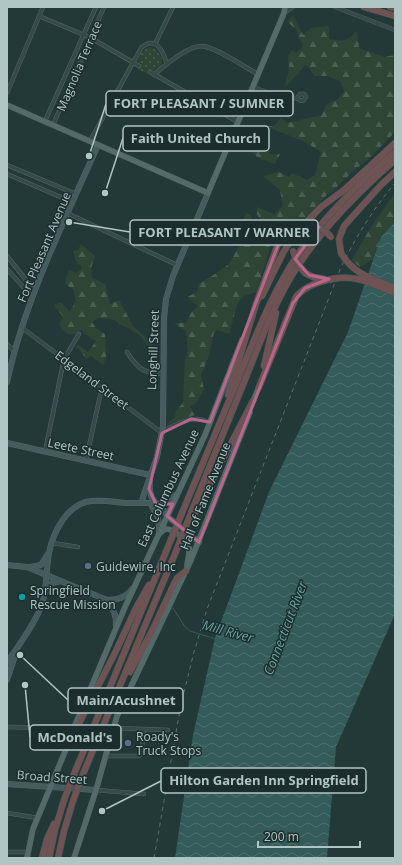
<svg xmlns="http://www.w3.org/2000/svg" width="402" height="865" font-family="'Open Sans',sans-serif">
<style>
.grass{fill:url(#grass-dots)}
.forest{fill:url(#forest-firs)}
.water{fill:url(#water-waves)}
.lines{fill:none;stroke-linecap:round;stroke-linejoin:round}
.stream{stroke:#335b59;stroke-width:1}
.street-casing{stroke:#536766;stroke-width:4.5}
.secondary-casing{stroke:#536766;stroke-width:6}
.primary-casing{stroke:#425655;stroke-width:6}
.highway-casing{stroke:#405453;stroke-width:7}
.street{stroke:#364a48;stroke-width:3.5}
.secondary{stroke:#445c5c;stroke-width:5}
.primary{stroke:#536a68;stroke-width:5.5}
.highway{stroke:#6f5354;stroke-width:6}
.rail{stroke:#58716f;stroke-width:1;stroke-dasharray:4 4;stroke-linecap:butt}
.highway-bridge-casing{stroke:#405453;stroke-width:7;stroke-linecap:butt}
.highway-bridge{stroke:#6f5354;stroke-width:6}
.marked{fill:none;stroke:#ba668b;stroke-width:3;stroke-linejoin:round}
.service-dot{fill:#5c6f8a;stroke:#1b2e2d;stroke-width:1.5}
.culture-dot{fill:#0f9aa8;stroke:#1b2e2d;stroke-width:1.5}
.labels{text-anchor:middle;dominant-baseline:central;stroke-width:3;stroke-linejoin:round;paint-order:stroke}
.street-label{font-size:12px;fill:#b0c6c5;stroke:#1b2e2d}
.poi-label{font-size:12px;fill:#b0c6c5;stroke:#1b2e2d;text-anchor:start}
.water-label{font-size:13px;font-style:italic;fill:#6aa4a0;stroke:#1b2e2d}
.leader{fill:none;stroke:#b0c6c5;stroke-width:1.5}
.callout-dot{fill:#b0c6c5;stroke:#1b2e2d;stroke-width:1.5}
.callout{fill:#1b2e2d;stroke:#b0c6c5;stroke-width:1.5}
.callout-label{font-size:13px;text-anchor:middle;font-weight:bold;fill:#b0c6c5}
</style>
<defs>
<pattern id="grass-dots" width="8" height="8" patternUnits="userSpaceOnUse"><rect width="8" height="8" fill="#2e4535"/><path d="M2 2h.1M6 6h.1" fill="none" stroke="#4a5e51" stroke-width="1.8" stroke-linecap="round"/></pattern>
<pattern id="forest-firs" width="22" height="20" patternUnits="userSpaceOnUse"><rect width="22" height="20" fill="#2e4535"/><path d="M5 1l3.5 6h-7zM16 11l3.5 6h-7z" fill="#4a5e51"/></pattern>
<pattern id="water-waves" width="16" height="10" patternUnits="userSpaceOnUse"><rect width="16" height="10" fill="#335b59"/><path d="M0 5q4-4 8 0t8 0" fill="none" stroke="#4e716f"/></pattern>
</defs>
<rect width="100%" height="100%" fill="#223937"/>
<!-- grass -->
<path class="grass" d="M 149,47 C 166,50 166,74 151,70 L 148,74 L 137,69 L 140,64 L 138,61 L 141,52 Z"/>
<!-- forest -->
<g class="forest">
<path d="M 293,15 L 303,35 L 311,28 L 329,26 L 329,39 C 344,42 346,41 357,31 L 359,48 L 384,57 L 395,55 L 395,132 L 371,157 L 352,172 L 332,192 L 328,194 L 303,220 L 296,220 L 283,226 L 271,240 L 268,256 L 256,292 L 242,297 L 237,305 L 229,334 L 216,330 L 214,333 L 208,358 L 201,375 L 204,389 L 196,403 L 190,407 L 195,415 L 169,424 L 168,423 L 175,417 L 176,410 L 183,403 L 185,360 L 188,353 L 186,331 L 174,323 L 186,323 L 191,313 L 198,306 L 187,297 L 197,292 L 200,283 L 215,274 L 229,264 L 245,236 L 253,232 L 241,223 L 247,213 L 252,217 L 249,224 L 256,228 L 260,220 L 257,214 L 257,207 L 274,214 L 283,206 L 280,190 L 263,176 L 279,172 L 289,177 L 292,173 L 307,180 L 315,175 L 321,152 L 301,140 L 265,126 L 274,126 L 281,118 L 287,123 L 322,115 L 326,105 L 338,99 L 344,91 L 340,81 L 327,76 L 314,76 L 308,66 L 305,65 L 303,68 L 285,87 L 289,70 L 288,56 L 292,50 L 296,53 L 303,46 L 296,29 L 287,22 Z"/>
<path d="M 258,144 L 266,144 L 270,154 L 280,154 L 275,164 L 259,158 L 250,151 Z"/>
<path d="M 395,194 L 395,222 L 381,237 L 373,259 L 360,267 L 352,261 C 364,237 378,215 395,194 Z"/>
<path d="M 81,244 L 95,256 L 91,268 L 92,278 L 105,284 L 110,304 L 119,300 L 133,326 L 158,349 L 158,354 L 146,344 L 142,337 L 130,329 L 119,324 L 115,320 L 98,318 L 92,322 L 96,328 L 105,334 L 106,358 L 103,365 L 91,356 L 87,359 L 83,355 L 83,353 L 76,347 L 77,344 L 88,352 L 96,341 L 85,334 L 82,330 L 75,334 L 67,334 L 59,325 L 63,317 L 54,305 L 61,302 L 70,312 L 76,300 L 73,289 L 68,286 L 65,282 L 69,270 L 77,273 L 82,268 L 76,261 L 73,251 L 78,250 Z"/>
</g>
<!-- water -->
<path class="water" d="M 395,222 L 395,614 L 336,747 L 327,858 L 175,858 L 193,735 L 215,638 L 269,492 L 348,332 L 381,237 Z"/>
<g class="lines">
<!-- stream -->
<path class="stream" d="M 173,608 L 185,627 L 190,631 L 216,639"/>
<!-- street casing -->
<g class="street-casing">
<g id="street">
<path d="M 335,7 L 395,30"/>
<path d="M 284,13 L 293,7"/>
<path d="M 39,16 L 91,38 L 139,66"/>
<path d="M 155,44 L 173,7"/>
<path d="M 150,72 L 238,122"/>
<path d="M 154,75 C 164,66 187,46 202,46 C 216,47 244,67 258,74"/>
<path d="M 253,87 L 279,97 L 289,98 L 297,98 L 299,100 L 303,101 L 306,97 L 304,94 L 300,94 L 297,98"/>
<path d="M 7,93 L 43,7"/>
<path d="M 45,121 L 96,7"/>
<path d="M 53,125 L 104,7"/>
<path d="M 90,141 L 141,48 C 156,35 163,51 167,64"/>
<path d="M 7,165 L 76,194"/>
<path d="M 7,174 L 72,202"/>
<path d="M 67,213 L 177,265"/>
<path d="M 7,256 L 30,285 L 34,294"/>
<path d="M 7,269 L 26,290 L 34,295"/>
<path d="M 21,327 L 162,433 C 168,427 189,418 198,419 C 202,419 206,421 210,423"/>
<path d="M 7,344 L 14,351"/>
<path d="M 127,352 C 137,368 144,374 163,374"/>
<path d="M 45,452 L 64,359 L 79,334"/>
<path d="M 86,460 L 102,387"/>
<path d="M 52,543 L 78,547"/>
<path d="M 7,727 L 74,728"/>
<path d="M 113,728 L 168,730"/>
<path d="M 105,756 L 139,756 L 141,754 L 144,729"/>
<path d="M 96,790 L 144,794"/>
<path d="M 7,813 L 38,818"/>
<path d="M 7,852 L 27,852"/>
</g>
</g>
<!-- secondary casing -->
<g class="secondary-casing">
<g id="secondary">
<path d="M 7,382 C 25,299 64,222 98,145"/>
<path d="M 7,443 L 150,475 C 150,486 148,495 156,504 L 168,503 L 175,495"/>
<path d="M 142,503 L 143,497 L 157,457 L 163,426 L 164,318 L 166,299 L 173,276 L 208,193"/>
<path d="M 152,507 C 159,518 159,520 159,533"/>
<path d="M 7,565 L 27,567 L 107,600 C 117,600 125,598 132,589"/>
<path d="M 30,567 L 41,565 L 47,555"/>
<path d="M 46,592 L 52,583 L 61,581"/>
<path d="M 104,600 C 113,607 117,615 116,626"/>
<path d="M 7,662 C 17,649 39,617 43,601 C 47,586 46,569 49,553 C 53,532 67,504 91,501 C 102,500 115,502 127,503 C 144,504 158,498 167,516 L 199,542"/>
<path d="M 7,680 L 16,653"/>
<path d="M 7,784 L 96,790"/>
</g>
</g>
<!-- primary casing -->
<g class="primary-casing">
<g id="primary">
<path d="M 7,105 L 208,193 L 284,13 L 285,7"/>
<path d="M 252,404 L 259,387"/>
<path d="M 160,533 L 165,529 C 173,528 187,540 189,548 C 190,553 188,559 187,565"/>
<path d="M 73,730 L 125,607 L 205,435 L 242,340"/>
<path d="M 27,858 L 33,829 L 69,742"/>
<path d="M 74,858 L 96,790 L 117,716 L 191,560 L 250,412"/>
</g>
</g>
<!-- highway casing -->
<g class="highway-casing">
<g id="highway">
<path d="M 364,7 L 395,16"/>
<path d="M 390,7 L 395,8"/>
<path d="M 341,253 L 339,239 L 344,226 L 381,185 L 395,172"/>
<path d="M 305,273 L 313,277 L 324,279"/>
<path d="M 262,296 L 283,253 L 294,235 L 321,207 L 344,190 L 395,143"/>
<path d="M 264,366 L 276,313"/>
<path d="M 259,387 L 296,297 C 305,286 318,282 332,279"/>
<path d="M 228,395 L 256,304 L 278,244 L 285,233 L 296,227"/>
<path d="M 182,513 C 200,470 218,427 236,384 C 255,338 272,291 301,250 C 327,213 361,182 395,152"/>
<path d="M 194,515 L 253,401"/>
<path d="M 189,518 C 208,470 228,422 247,375 C 261,340 274,304 294,272 C 321,229 357,193 395,160"/>
<path d="M 130,672 L 151,633 L 174,584 L 177,578 L 186,571"/>
<path d="M 68,745 L 115,653 L 137,606 L 149,585"/>
<path d="M 72,779 L 170,542"/>
<path d="M 81,779 L 177,549"/>
<path d="M 42,858 L 47,839 L 54,824"/>
<path d="M 49,858 L 55,830 L 64,800"/>
<path d="M 58,858 L 64,831 L 73,801"/>
</g>
</g>
<!-- street -->
<use href="#street" class="street"/>
<!-- secondary -->
<use href="#secondary" class="secondary"/>
<!-- primary -->
<use href="#primary" class="primary"/>
<!-- highway -->
<use href="#highway" class="highway"/>
<!-- rail -->
<path class="rail" d="M 154,858 L 181,704 L 194,652 L 207,609 L 341,267 C 356,237 373,209 395,183"/>
<!-- highway-bridge casing -->
<g class="highway-bridge-casing">
<g id="highway-bridge">
<path d="M 296,227 C 309,223 322,226 331,237"/>
<path d="M 293,251 L 298,264 L 305,273"/>
<path d="M 341,253 C 354,275 373,279 395,288"/>
<path d="M 332,279 C 357,274 372,284 395,293"/>
<path d="M 170,542 L 182,513"/>
<path d="M 177,549 L 189,518"/>
<path d="M 64,800 L 72,779"/>
<path d="M 73,801 L 81,779"/>
</g>
</g>
<!-- highway-bridge -->
<use href="#highway-bridge" class="highway-bridge"/>
</g>
<!-- marked area -->
<path class="marked" d="M 298,226 L 319,227 L 295,259 L 309,275 L 329,279 L 305,288 L 293,303 L 199,542 L 167,516 L 173,504 L 156,504 L 149,489 L 162,433 L 191,419 L 210,422 L 280,240 Z"/>
<!-- markers -->
<g class="service-dot">
<circle cx="88" cy="566" r="4"/>
<circle cx="128" cy="743" r="4"/>
</g>
<circle class="culture-dot" cx="22" cy="597" r="4"/>
<g class="labels">
<!-- street labels -->
<g class="street-label">
<text transform="translate(79 66) rotate(-67)">Magnolia Terrace</text>
<text transform="translate(44 247) rotate(-67)">Fort Pleasant Avenue</text>
<text transform="translate(153 350) rotate(-88)">Longhill Street</text>
<text transform="translate(92 380) rotate(37)">Edgeland Street</text>
<text transform="translate(81 449) rotate(12)">Leete Street</text>
<text transform="translate(168 488) rotate(-65)">East Columbus Avenue</text>
<text transform="translate(205 496) rotate(-68)">Hall of Fame Avenue</text>
<text transform="translate(52 777) rotate(4)">Broad Street</text>
</g>
<!-- poi labels -->
<g class="poi-label">
<text x="96" y="566">Guidewire, Inc</text>
<text x="30" y="590">Springfield<tspan x="30" dy="14">Rescue Mission</tspan></text>
<text x="136" y="736">Roady's<tspan x="136" dy="14">Truck Stops</tspan></text>
</g>
<!-- water labels -->
<g class="water-label">
<text transform="translate(285 628) rotate(-69)">Connecticut River</text>
<text transform="translate(228 631) rotate(15)">Mill River</text>
</g>
</g>
<!-- callouts -->
<path class="leader" d="M89 156L106 104M105 193L123 138M69 222L130 232M20 655L68 700M25 685L30 737M102 811L161 781"/>
<g class="callout-dot">
<circle cx="89" cy="156" r="4"/>
<circle cx="105" cy="193" r="4"/>
<circle cx="69" cy="222" r="4"/>
<circle cx="20" cy="655" r="4"/>
<circle cx="25" cy="685" r="4"/>
<circle cx="102" cy="811" r="4"/>
</g>
<g class="callout">
<rect x="106" y="91" width="187" height="25" rx="4"/>
<rect x="123" y="126" width="146" height="25" rx="4"/>
<rect x="130" y="220" width="188" height="25" rx="4"/>
<rect x="68" y="688" width="115" height="25" rx="4"/>
<rect x="30" y="725" width="91" height="25" rx="4"/>
<rect x="161" y="768" width="205" height="25" rx="4"/>
</g>
<g class="callout-label">
<text x="199" y="108">FORT PLEASANT / SUMNER</text>
<text x="196" y="143">Faith United Church</text>
<text x="224" y="237">FORT PLEASANT / WARNER</text>
<text x="126" y="705">Main/Acushnet</text>
<text x="75" y="742">McDonald's</text>
<text x="264" y="785">Hilton Garden Inn Springfield</text>
</g>
<!-- border -->
<rect width="402" height="865" fill="none" stroke="#b0c6c5" stroke-width="16"/>
<!-- scale -->
<path d="M258 841v6h102v-6" fill="none" stroke="#b0c6c5" stroke-width="2"/>
<text x="264" y="841" font-size="12" fill="#b0c6c5" stroke="#1b2e2d" stroke-width="3" paint-order="stroke">200 m</text>
</svg>
